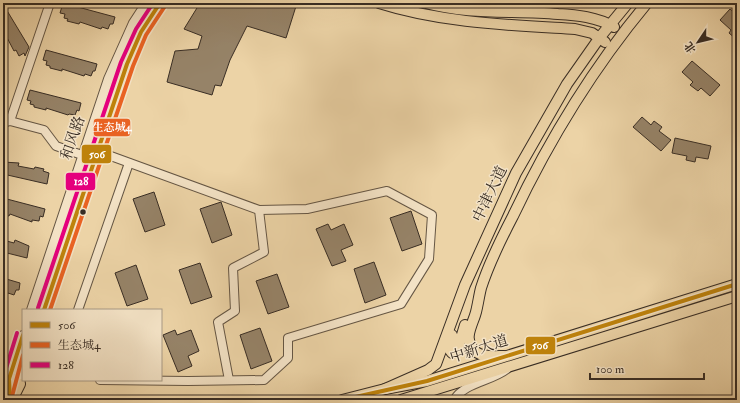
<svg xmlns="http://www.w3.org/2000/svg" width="740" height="403" font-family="'IM FELL Double Pica','Noto Serif SC',serif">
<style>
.building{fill:#968368;stroke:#382d24}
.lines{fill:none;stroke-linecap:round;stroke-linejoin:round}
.minor-casing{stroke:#655644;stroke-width:10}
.major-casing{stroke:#382d24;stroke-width:12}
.minor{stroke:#f3e2c5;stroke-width:8}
.major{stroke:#ecd3a6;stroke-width:10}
.bus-1-casing{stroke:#f3e2c5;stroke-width:7}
.bus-2-casing{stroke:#f3e2c5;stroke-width:7}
.bus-3-casing{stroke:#f3e2c5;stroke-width:7}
.bus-1{stroke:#be820b;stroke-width:4}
.bus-2{stroke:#e96222;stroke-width:4}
.bus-3{stroke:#e5007d;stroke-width:4}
.bus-dot{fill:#382d24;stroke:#f3e2c5;stroke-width:1.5}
.labels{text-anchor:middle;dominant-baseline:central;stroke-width:3;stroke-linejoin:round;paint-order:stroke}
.street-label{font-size:15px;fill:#382d24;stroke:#f3e2c5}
.line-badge{stroke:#f3e2c5;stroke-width:1.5}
.badge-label{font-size:11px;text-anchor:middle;font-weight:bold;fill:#fff}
</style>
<rect width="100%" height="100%" fill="#ecd3a6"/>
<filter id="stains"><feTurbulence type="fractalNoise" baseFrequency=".005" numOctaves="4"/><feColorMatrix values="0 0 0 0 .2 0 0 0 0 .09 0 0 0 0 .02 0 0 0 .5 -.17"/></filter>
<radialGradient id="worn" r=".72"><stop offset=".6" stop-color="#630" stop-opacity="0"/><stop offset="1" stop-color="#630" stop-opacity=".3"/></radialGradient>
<!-- building -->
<g class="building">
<path d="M 63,3 L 115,17 L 113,24 L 110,24 L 108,29 L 102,27 L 101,29 L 80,22 L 79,24 L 67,21 L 68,19 L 64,18 L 65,14 L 60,13 Z"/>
<path d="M 200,3 L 297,3 L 286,38 L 247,26 L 230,60 L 221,86 L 215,85 L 212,95 L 167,82 L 175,51 L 198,49 L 202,36 L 184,29 Z"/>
<path d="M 3,4 L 29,47 L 25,56 L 24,53 L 19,56 L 16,50 L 14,51 L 3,30 Z"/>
<path d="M 730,9 L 737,15 L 737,40 L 729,33 L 731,30 L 720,20 Z"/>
<path d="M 46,50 L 97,64 L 95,71 L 93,71 L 91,76 L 85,74 L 84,76 L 62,69 L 62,71 L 50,68 L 50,66 L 46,65 L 47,61 L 43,60 Z"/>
<path d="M 692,61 L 720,85 L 710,96 L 701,88 L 698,91 L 690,85 L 693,82 L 682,72 Z"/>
<path d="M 30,90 L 81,103 L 79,111 L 77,110 L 75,115 L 69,114 L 68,115 L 46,108 L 46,110 L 34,107 L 34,105 L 30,104 L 31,101 L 27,100 Z"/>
<path d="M 642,117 L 651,125 L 654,121 L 662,127 L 659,131 L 671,140 L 661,151 L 633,127 Z"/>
<path d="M 675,138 L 711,146 L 708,159 L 696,157 L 695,162 L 686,160 L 687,156 L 672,153 Z"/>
<path d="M 3,162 L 19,163 L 18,166 L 34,169 L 35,167 L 44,169 L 43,171 L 49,173 L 47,184 L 3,174 Z"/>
<path d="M 154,192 L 165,225 L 145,232 L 133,199 Z"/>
<path d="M 3,198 L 45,209 L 43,217 L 40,216 L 39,221 L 32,220 L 32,222 L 10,214 L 9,216 L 3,215 Z"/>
<path d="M 221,202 L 232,235 L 212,243 L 200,209 Z"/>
<path d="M 411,211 L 422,244 L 402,251 L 390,218 Z"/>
<path d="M 328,224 L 331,230 L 344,224 L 353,245 L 341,250 L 346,261 L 332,266 L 316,229 Z"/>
<path d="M 3,240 L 14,243 L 15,240 L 29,246 L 27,258 L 3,252 Z"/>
<path d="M 374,262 L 386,295 L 365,303 L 354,269 Z"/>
<path d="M 200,263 L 212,297 L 191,304 L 179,270 Z"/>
<path d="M 136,265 L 148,299 L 127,306 L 115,273 Z"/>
<path d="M 277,274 L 289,307 L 268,314 L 256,281 Z"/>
<path d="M 3,278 L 20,283 L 19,290 L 16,290 L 14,295 L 8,293 L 4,305 L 3,304 Z"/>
<path d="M 260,328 L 272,361 L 251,369 L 240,335 Z"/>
<path d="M 175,330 L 177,335 L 191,330 L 199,351 L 188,356 L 192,366 L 178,372 L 163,335 Z"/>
</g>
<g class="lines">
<!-- minor casing -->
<g class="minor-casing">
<g id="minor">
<path d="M 10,121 L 50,3"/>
<path d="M 3,123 L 10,121 L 44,130 L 56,146 L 82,155"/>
<path d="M 97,151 L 259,210 L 307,209 L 387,191 L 432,215 L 429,259 L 401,304 L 288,338 L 288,358 L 264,380 L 188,381 L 100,380"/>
<path d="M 31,310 L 108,79 L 133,23 L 146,3"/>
<path d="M 44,310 L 127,64 L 141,32 L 160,3"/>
<path d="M 78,310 L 129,163"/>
<path d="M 229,380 L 218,322 L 235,311 L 233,268 L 264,252 L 259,210"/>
<path d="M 18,389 L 23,373"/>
<path d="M 5,400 L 11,373 L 23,335"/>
<path d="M 454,400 C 465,382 490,382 507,369"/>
</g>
</g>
<!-- major casing -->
<g class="major-casing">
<g id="major">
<path d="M 379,3 C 442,23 509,25 575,29 L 592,33 L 605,42"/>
<path d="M 426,3 C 469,15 514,10 558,14 C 577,15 597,17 614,27"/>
<path d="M 452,335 L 449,349 L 452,353 L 458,348 L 465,325"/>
<path d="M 504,356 C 494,356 480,358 473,349 C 463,338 473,324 476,312 C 478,304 479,296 481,288 C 489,263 501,239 513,216 C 549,140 593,68 647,3"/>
<path d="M 385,389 L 428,370 L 436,364 L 465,285 L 516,173 L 567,84 L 600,37 L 628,3"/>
<path d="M 12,400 L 20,384"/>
<path d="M 342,400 L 385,389 L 427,381 L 737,284"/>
<path d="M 401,400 L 737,296"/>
</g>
</g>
<!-- minor -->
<use href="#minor" class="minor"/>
<!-- major -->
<use href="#major" class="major"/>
<!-- bus-1 casing -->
<g class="bus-1-casing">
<g id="bus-1">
<path d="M 44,310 L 127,64 L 141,32 L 160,3"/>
<path d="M 10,400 L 9,379 L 23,335"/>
<path d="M 342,400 L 427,381 L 737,284"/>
</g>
</g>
<!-- bus-2 casing -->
<g class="bus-2-casing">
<g id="bus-2">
<path d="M 50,310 L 133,66 L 146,35 L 165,6"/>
<path d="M 11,400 L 23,355"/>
</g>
</g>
<!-- bus-3 casing -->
<g class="bus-3-casing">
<g id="bus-3">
<path d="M 38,308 L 121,62 L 136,29 L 153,3"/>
<path d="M 3,378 L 17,333"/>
</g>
</g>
<!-- bus-1 -->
<use href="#bus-1" class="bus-1"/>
<!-- bus-2 -->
<use href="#bus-2" class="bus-2"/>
<!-- bus-3 -->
<use href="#bus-3" class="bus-3"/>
</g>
<!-- markers -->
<circle class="bus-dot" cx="83" cy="212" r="3.5"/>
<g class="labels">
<!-- street labels -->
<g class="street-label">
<text transform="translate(73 138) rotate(-71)">和风路</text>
<text transform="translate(490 194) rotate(-64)">中津大道</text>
<text transform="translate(479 349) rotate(-18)">中新大道</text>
</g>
</g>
<g class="line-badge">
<rect x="93" y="118" width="38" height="19" rx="4" fill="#e96222"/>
<rect x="81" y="144" width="31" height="20" rx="4" fill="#be820b"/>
<rect x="65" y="172" width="31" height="19" rx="4" fill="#e5007d"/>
<rect x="525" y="336" width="31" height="19" rx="4" fill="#be820b"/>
</g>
<g class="badge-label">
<text x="112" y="131">生态城4</text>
<text x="97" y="158">506</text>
<text x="81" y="185">128</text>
<text x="540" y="349">506</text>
</g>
<!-- margin -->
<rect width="740" height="403" fill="none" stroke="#ecd3a6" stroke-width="16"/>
<rect x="4" y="4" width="732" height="395" fill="none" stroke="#382d24" stroke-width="2"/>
<rect x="8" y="8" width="724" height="387" fill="none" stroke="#382d24"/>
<!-- legend -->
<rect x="22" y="309" width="140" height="72" fill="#f3e2c5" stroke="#a89a85"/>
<rect x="30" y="322" width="20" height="6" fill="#be820b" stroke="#a89a85"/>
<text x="58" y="329" font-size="12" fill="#382d24">506</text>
<rect x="30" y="342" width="20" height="6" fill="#e96222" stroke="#a89a85"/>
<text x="58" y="349" font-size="12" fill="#382d24">生态城4</text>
<rect x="30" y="362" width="20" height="6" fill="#e5007d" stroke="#a89a85"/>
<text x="58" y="369" font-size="12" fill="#382d24">128</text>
<!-- north arrow -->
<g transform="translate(698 42) rotate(235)" stroke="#f3e2c5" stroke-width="3" paint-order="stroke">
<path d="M0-3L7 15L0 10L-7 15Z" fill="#382d24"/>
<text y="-6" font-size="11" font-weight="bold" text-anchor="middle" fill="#382d24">北</text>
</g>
<!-- scale -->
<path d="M590 373v6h114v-6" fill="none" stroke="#382d24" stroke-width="2"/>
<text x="596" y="373" font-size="12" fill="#382d24" stroke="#f3e2c5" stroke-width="3" paint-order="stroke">100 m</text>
<rect width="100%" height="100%" filter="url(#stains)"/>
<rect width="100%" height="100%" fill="url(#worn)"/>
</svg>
